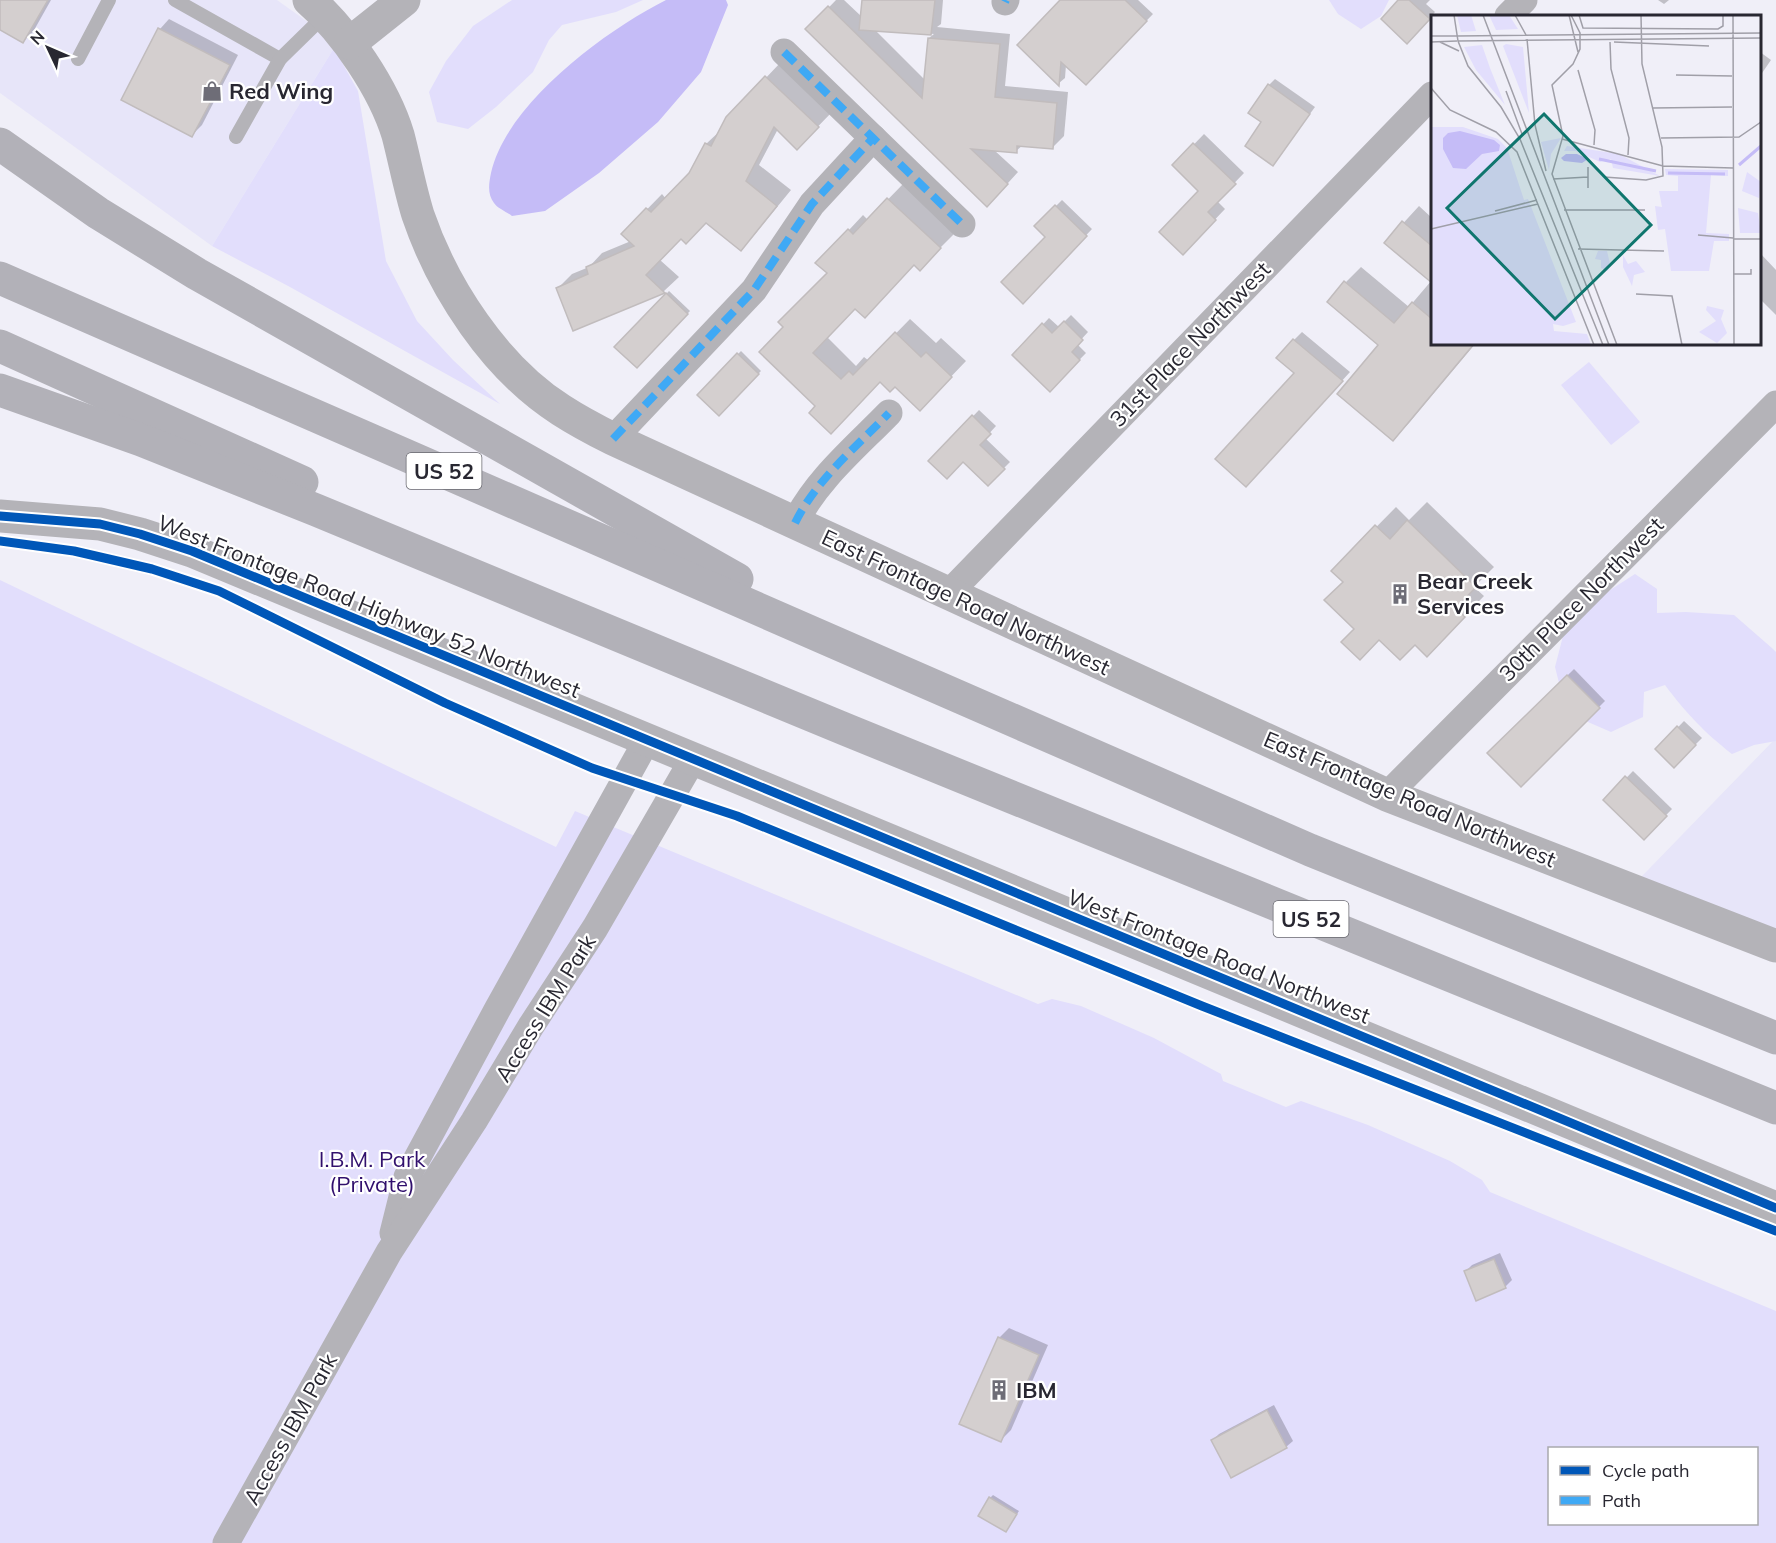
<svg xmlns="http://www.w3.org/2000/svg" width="1776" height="1543" font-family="Mulish,sans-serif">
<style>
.built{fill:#e7e5f9}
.green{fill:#e2defc;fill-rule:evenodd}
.water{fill:#c5bcf7}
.shadow{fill:#0003;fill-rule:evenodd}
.building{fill:#d4cfcf;stroke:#c1bcbd;stroke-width:1.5}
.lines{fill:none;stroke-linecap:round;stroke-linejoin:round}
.service{stroke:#b4b3b8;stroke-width:14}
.minor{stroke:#b4b3b8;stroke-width:27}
.tertiary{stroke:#b4b3b8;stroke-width:33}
.motorway{stroke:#b2b1b8;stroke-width:33}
.quiet{stroke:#3fa9f5;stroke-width:8;stroke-dasharray:15 8;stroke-linecap:butt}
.cycleway-casing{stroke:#fff;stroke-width:13}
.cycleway{stroke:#0057b8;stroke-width:9}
.labels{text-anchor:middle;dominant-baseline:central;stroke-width:4.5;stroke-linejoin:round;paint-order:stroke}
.shield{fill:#fff;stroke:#68686f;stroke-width:1.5}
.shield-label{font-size:21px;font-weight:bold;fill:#282731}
.poi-label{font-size:22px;font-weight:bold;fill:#282731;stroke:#fff;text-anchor:start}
.street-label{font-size:22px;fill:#282731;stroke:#fff}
.park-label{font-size:22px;fill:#31106d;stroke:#fff}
.inset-river{fill:none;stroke:#c5bcf7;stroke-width:3}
.inset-road{fill:none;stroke:#a09fa8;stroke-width:1.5}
.view{fill:#0f766e;fill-opacity:0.15;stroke:#0f766e;stroke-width:3}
.inset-edge{fill:none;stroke:#282731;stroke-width:3}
</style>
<rect width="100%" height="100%" fill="#f0eff8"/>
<!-- built -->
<g class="built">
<path d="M 0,0 L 277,0 L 312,25 L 334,48 L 212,246 L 0,93 Z"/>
<path d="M 1776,738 L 1776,946 L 1629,889 L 1649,869 Z"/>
</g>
<!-- green -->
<g class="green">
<path d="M 512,0 L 643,0 L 616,12 L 562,25 L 549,40 L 533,72 L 496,107 L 468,129 L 437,122 L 429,92 L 446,61 L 473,26 Z"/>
<path d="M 1329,0 L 1389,0 L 1381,16 L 1361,29 L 1338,14 Z"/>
<path d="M 334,48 L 358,91 L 386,261 L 417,321 L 453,360 L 500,404 L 290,287 L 212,246 Z"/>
<path d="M 1589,362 L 1640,422 L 1611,445 L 1561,385 Z"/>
<path d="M 1635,574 L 1657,589 L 1657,613 L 1686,612 L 1734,615 L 1773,649 L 1776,652 L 1776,741 L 1754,745 L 1732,754 C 1704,732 1686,713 1665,685 L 1644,692 L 1643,717 L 1611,732 L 1581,719 L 1564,703 L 1555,667 L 1563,636 L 1604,594 Z"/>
<path d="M 0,580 L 556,847 L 575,811 L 1038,1004 L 1052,999 L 1081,1006 L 1154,1038 L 1221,1074 L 1223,1081 L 1286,1107 L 1301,1101 L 1368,1125 L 1450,1161 L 1482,1180 L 1490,1192 L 1776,1311 L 1776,1543 L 0,1543 ZM 1550,1448 L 1756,1448 L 1756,1524 L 1550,1524 Z"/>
</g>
<!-- water -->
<path class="water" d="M 666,0 L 726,0 L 728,5 L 701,72 L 658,122 L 599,173 L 545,211 L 512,216 C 507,212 497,208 494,203 C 487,194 489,183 491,173 C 506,104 606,30 666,0 Z"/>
<!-- shadow -->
<g class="shadow">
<path d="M 0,0 L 51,0 L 33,32 L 23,41 L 0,28 Z"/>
<path d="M 836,0 L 844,0 L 862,17 L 863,0 L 943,0 L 941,24 L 937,27 L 1010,34 L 1005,86 L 1068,92 L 1064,136 L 1053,147 L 1023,145 L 1016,151 L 994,150 L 1018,172 L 998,194 L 808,29 ZM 874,29 L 934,34 L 929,38 L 925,80 Z"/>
<path d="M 1062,0 L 1138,0 L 1153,14 L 1086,83 L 1066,65 L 1065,78 L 1059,83 Z"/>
<path d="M 1400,0 L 1430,0 L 1426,4 L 1435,12 L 1407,42 Z"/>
<path d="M 1658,0 L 1669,0 L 1664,4 Z"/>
<path d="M 169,19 L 238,55 L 202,125 L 192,135 L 160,29 Z"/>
<path d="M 1760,52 L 1771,60 L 1760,76 Z"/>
<path d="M 781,62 L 833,111 L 797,148 L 778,129 L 759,165 L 791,190 L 755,234 L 741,249 L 706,221 L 682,237 L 660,260 L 679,277 L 664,291 L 574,329 L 557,289 L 572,274 L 589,267 L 602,253 L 631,241 L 623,234 L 662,194 L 666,199 L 691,174 L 706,144 L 722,129 L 728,118 Z"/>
<path d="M 1275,79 L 1315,107 L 1273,164 L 1263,122 L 1269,85 Z"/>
<path d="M 1204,134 L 1244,173 L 1217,201 L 1225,209 L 1183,253 L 1200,191 L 1174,165 Z"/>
<path d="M 903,184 L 955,233 L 934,254 L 914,264 L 855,307 L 827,337 L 856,366 L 864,357 L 869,361 L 910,319 L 936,343 L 941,338 L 966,361 L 920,409 L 895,385 L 881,380 L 817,406 L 785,328 L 829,273 L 849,230 L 863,215 L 868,220 Z"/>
<path d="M 1062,200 L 1092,229 L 1023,302 L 1047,237 L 1036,226 Z"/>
<path d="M 1419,206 L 1432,218 L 1432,344 L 1475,344 L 1409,423 L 1393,439 L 1380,345 L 1346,282 L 1361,267 L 1409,307 L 1432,280 L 1386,242 Z"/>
<path d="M 1760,253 L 1776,270 L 1776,315 L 1760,299 Z"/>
<path d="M 669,291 L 690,311 L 637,366 L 617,347 Z"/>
<path d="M 1071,315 L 1088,332 L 1077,344 L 1086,353 L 1050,390 L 1014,355 L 1049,318 L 1059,327 Z"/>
<path d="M 1302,332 L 1350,372 L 1254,477 L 1296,373 L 1294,340 Z"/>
<path d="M 741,351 L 761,371 L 719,414 L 699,395 Z"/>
<path d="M 979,410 L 996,426 L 985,438 L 1010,462 L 988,484 L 963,460 L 930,461 Z"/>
<path d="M 1427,502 L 1494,567 L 1474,587 L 1484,596 L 1446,635 L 1415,643 L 1380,638 L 1356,629 L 1345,582 L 1333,571 L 1396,507 L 1409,520 Z"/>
<path d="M 1574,669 L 1605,701 L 1521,785 L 1489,753 Z"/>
<path d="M 1684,721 L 1702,738 L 1674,766 L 1657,749 Z"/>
<path d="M 1633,771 L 1672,809 L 1644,838 L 1605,800 Z"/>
<path d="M 1500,1253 L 1512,1280 L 1505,1287 L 1465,1272 L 1472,1265 Z"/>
<path d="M 1009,1328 L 1048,1345 L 1011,1430 L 1001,1440 L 999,1338 Z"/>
<path d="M 1274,1405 L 1293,1441 L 1286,1447 L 1213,1440 L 1219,1434 Z"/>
<path d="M 993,1495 L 1019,1511 L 1006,1531 L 990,1498 Z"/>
</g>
<!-- building -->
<g class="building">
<path d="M 0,0 L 48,0 L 23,43 L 0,30 Z"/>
<path d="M 862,0 L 935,0 L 931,35 L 859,30 Z"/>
<path d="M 1060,0 L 1125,0 L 1147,21 L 1086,85 L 1061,62 L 1059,86 L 1017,45 Z"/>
<path d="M 1398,0 L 1409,0 L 1430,19 L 1407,44 L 1381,19 Z"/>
<path d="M 828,6 L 922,98 L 928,38 L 1000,44 L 995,97 L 1057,103 L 1053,149 L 1017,146 L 1017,153 L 971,149 L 1008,184 L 987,207 L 805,29 Z"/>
<path d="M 158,28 L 230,65 L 192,137 L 121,100 Z"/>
<path d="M 765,76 L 819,127 L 797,150 L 774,127 L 746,181 L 777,206 L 741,251 L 706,223 L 686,244 L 681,239 L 646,275 L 665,293 L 573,331 L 556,288 L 588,274 L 586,267 L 634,246 L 621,234 L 646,208 L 651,212 L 689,173 L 705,143 L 711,146 L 726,117 Z"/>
<path d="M 1268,84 L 1310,114 L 1273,166 L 1245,146 L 1261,122 L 1248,113 Z"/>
<path d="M 1193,143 L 1236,184 L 1208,212 L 1216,220 L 1183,255 L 1159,232 L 1198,191 L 1172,165 Z"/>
<path d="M 887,198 L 941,248 L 920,271 L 914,265 L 865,318 L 855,309 L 813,353 L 841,379 L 849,371 L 853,375 L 895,332 L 921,357 L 926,352 L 952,377 L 920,411 L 895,387 L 890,392 L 880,382 L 831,434 L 809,413 L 815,406 L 759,352 L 783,327 L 778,322 L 827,273 L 815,263 L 848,229 L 853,234 Z"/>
<path d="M 1055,205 L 1087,236 L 1023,304 L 1001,282 L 1045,237 L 1034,226 Z"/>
<path d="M 1402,221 L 1432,246 L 1432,283 L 1384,243 Z"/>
<path d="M 1344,281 L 1394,323 L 1412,302 L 1432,319 L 1432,344 L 1474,344 L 1393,441 L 1337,394 L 1378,345 L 1327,302 Z"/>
<path d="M 666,293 L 688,314 L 637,368 L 614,347 Z"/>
<path d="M 1064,321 L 1083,340 L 1072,352 L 1080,360 L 1050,392 L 1012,355 L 1042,323 L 1052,333 Z"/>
<path d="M 1293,339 L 1343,381 L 1246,487 L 1215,459 L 1294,373 L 1276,358 Z"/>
<path d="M 737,353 L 759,374 L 719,416 L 697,395 Z"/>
<path d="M 972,415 L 991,434 L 980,445 L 1005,469 L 988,486 L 963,462 L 947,479 L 928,461 Z"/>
<path d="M 1407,520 L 1476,587 L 1456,608 L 1465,617 L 1427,657 L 1415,645 L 1400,660 L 1379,640 L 1360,660 L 1341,642 L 1354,629 L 1324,600 L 1343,582 L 1331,571 L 1375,525 L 1390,539 Z"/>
<path d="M 1567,675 L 1600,708 L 1521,787 L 1487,753 Z"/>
<path d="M 1677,726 L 1696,745 L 1674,768 L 1655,749 Z"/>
<path d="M 1625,776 L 1667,816 L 1644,840 L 1603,800 Z"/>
<path d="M 1494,1259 L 1506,1288 L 1476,1301 L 1464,1271 Z"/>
<path d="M 998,1337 L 1039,1355 L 1001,1442 L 959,1424 Z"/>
<path d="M 1267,1410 L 1287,1448 L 1231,1478 L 1211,1440 Z"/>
<path d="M 989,1497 L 1017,1514 L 1006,1532 L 978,1516 Z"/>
</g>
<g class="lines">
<!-- service -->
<g class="service">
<path d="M 175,0 L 280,59"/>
<path d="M 78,59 L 109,0"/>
<path d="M 236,137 L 280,59 L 326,14"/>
</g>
<!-- minor -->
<g class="minor">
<path d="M 1005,2 L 1006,0"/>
<path d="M 1508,16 L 1524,0"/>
<path d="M 784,52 L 962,224"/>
<path d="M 613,439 L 754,290 L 812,204 L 873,138"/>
<path d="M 795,523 C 816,480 856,447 889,413"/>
<path d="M 948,594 L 1432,95"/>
<path d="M 1387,795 L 1776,404"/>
<path d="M 393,1233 L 407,1177 L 497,1010 L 647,740"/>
<path d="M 226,1543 L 389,1252 L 474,1121 L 531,1026 L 595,928 L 693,759"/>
</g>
<!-- tertiary -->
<g class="tertiary">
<path d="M 309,0 C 345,31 384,89 398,135 C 405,162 410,189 418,215 C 443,288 495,368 561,410 C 578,421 595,430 613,439 L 1387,795 L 1776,946"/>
<path d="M 350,43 L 404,0"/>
<path d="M 0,516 L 100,524 L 140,534 L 192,551 L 1776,1208"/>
</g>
<!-- motorway -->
<g class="motorway">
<path d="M 0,144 L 98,213 L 197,274 L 737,579"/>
<path d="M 0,278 L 1310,850 L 1776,1038"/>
<path d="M 0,346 L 302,482"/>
<path d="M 0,390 L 141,440 L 316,510 L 847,730 L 1776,1108"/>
</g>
<!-- quiet -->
<g class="quiet">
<path d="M 1005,2 L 1006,0"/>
<path d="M 784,52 L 962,224"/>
<path d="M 613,439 L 754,290 L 812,204 L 873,138"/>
<path d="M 795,523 C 816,480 856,447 889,413"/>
</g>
<!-- cycleway casing -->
<g class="cycleway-casing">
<g id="cycleway">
<path d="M 0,516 L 100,524 L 140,534 L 192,551 L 1776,1208"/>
<path d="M 0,541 L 74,551 L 152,569 L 219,591 L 445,703 L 592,768 L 737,816 L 1202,1006 L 1776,1231"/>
</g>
</g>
<!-- cycleway -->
<use href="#cycleway" class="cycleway"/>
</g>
<!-- icons -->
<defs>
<g id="shop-bare" transform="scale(1.62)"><path d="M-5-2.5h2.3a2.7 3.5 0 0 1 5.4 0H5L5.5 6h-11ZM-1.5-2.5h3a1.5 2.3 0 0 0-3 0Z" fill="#6e6d77" stroke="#fff" stroke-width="2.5" paint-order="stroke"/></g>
<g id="building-bare" transform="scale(1.62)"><path d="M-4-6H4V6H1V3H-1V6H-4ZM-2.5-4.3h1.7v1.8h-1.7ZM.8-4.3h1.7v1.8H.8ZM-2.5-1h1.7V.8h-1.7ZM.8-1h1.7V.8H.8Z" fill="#6e6d77" stroke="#fff" stroke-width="2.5" paint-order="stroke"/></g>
</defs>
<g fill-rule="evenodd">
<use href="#shop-bare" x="212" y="91"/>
<use href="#building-bare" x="1400" y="594"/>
<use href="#building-bare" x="999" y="1390"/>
</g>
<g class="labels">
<!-- shield labels -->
<g class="shield">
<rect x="406.5" y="453" width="75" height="36" rx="4.5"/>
<rect x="1273.5" y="901" width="75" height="36" rx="4.5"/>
</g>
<g class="shield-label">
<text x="444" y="471">US 52</text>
<text x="1311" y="919">US 52</text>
</g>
<!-- poi labels -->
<g class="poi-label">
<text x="229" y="91">Red Wing</text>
<text x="1417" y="581">Bear Creek<tspan x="1417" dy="25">Services</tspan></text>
<text x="1016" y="1390">IBM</text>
</g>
<!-- street labels -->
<g class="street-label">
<text transform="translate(1190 344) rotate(-46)">31st Place Northwest</text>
<text transform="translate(1581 599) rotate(-45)">30th Place Northwest</text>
<text transform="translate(966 602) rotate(25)">East Frontage Road Northwest</text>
<text transform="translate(369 606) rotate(22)">West Frontage Road Highway 52 Northwest</text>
<text transform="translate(1410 799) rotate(23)">East Frontage Road Northwest</text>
<text transform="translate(1219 956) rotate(22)">West Frontage Road Northwest</text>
<text transform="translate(545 1008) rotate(-58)">Access IBM Park</text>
<text transform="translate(290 1429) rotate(-61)">Access IBM Park</text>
</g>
<!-- park labels -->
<g class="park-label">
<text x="372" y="1159">I.B.M. Park<tspan x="372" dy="25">(Private)</tspan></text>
</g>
</g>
<!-- overview -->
<g transform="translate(1431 15)">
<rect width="330" height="330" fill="#f0eff8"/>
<path d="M 26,0 L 40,0 L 45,16 L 30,17 ZM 58,0 L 78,0 L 87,14 L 65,15 ZM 75,29 L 92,32 L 98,98 L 72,31 ZM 51,30 L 59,53 L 74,90 L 45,55 L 33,32 ZM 0,112 L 32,112 L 67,124 L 76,133 L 93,185 L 97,184 L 145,307 L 132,311 L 122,309 L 123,316 L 156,319 L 160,330 L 0,330 ZM 130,123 L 120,139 L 118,155 L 110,127 ZM 136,131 L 188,139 L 229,161 L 182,153 L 180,144 L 169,147 L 145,136 L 133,136 ZM 234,154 L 297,155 L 297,161 L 280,160 L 275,218 L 298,219 L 298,226 L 283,226 L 278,256 L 240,256 L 234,214 L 227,215 L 224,191 L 231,192 L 228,176 L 247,176 L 247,161 L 235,160 ZM 316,157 L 330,167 L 328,183 L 311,176 ZM 307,193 L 327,198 L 330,218 L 309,218 ZM 167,236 L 176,236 L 179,249 L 177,256 L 170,253 L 170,245 L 164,244 ZM 192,240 L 197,249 L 205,246 L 214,257 L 203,260 L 201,271 L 192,252 ZM 276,291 L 293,295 L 290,304 L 296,318 L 286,328 L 268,317 L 285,306 L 275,295 Z" fill="#e2defc"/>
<path d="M 29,116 L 63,125 L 69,130 L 68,136 L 51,139 L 35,154 L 22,153 L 12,134 L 12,123 L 17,118 ZM 135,139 L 146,139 L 157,144 L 151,148 L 133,146 L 130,143 Z" fill="#c5bcf7"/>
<path class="inset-river" d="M 168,144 L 225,156M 308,150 L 330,131M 237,158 L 294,159"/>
<path class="inset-road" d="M 23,0 L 27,26 L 330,23M 52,0 L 178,330M 84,0 L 95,20M 138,0 L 147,37M 140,0 L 149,18 L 149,34 L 142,49 L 121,70 L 132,121 L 121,159 L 186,330M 148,0 L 152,13 L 287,14 L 292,11 L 292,0M 302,0 L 303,330M 0,21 L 26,21M 26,21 L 330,18M 96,24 L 104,110 L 115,156M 27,26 L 37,51 L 70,92 L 89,124 L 172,330M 0,27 L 26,26M 9,27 L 28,36M 179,27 L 180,54 L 198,123 L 197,140M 183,27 L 278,31M 147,55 L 164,115 L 163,130M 245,60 L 301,61M 0,73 L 19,95 L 65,117 L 86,137 L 163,330M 75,76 L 91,119M 222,93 L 301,92M 230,123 L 308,122 L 330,107M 131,124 L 232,151 L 302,153M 157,152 L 157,173M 173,162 L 215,165 L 232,161 L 231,132 L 211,49 L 210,0M 122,164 L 157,162M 133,195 L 214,195M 64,196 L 106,185M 0,214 L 107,189M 267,220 L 302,223M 302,224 L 330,224M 147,234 L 233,236M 302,259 L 320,259 L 320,254M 205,279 L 241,281 L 251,330"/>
<path class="view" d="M 113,99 L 220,210 L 124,304 L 16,193 Z"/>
<rect width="330" height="330" class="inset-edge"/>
</g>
<!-- legend -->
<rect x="1548" y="1447" width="210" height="78" fill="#ffffff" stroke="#a9a9ad" stroke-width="1.5"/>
<rect x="1560" y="1466" width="30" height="9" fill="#0057b8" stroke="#a9a9ad" stroke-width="1.5"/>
<text x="1602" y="1477" font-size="18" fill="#282731">Cycle path</text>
<rect x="1560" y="1496" width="30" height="9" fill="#3fa9f5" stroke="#a9a9ad" stroke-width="1.5"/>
<text x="1602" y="1507" font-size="18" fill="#282731">Path</text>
<!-- north arrow -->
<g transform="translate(48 48) rotate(314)" stroke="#ffffff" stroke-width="4.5" paint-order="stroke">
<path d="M0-4.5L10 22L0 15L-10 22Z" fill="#282731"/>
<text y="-9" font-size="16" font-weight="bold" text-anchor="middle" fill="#282731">N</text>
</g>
</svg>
